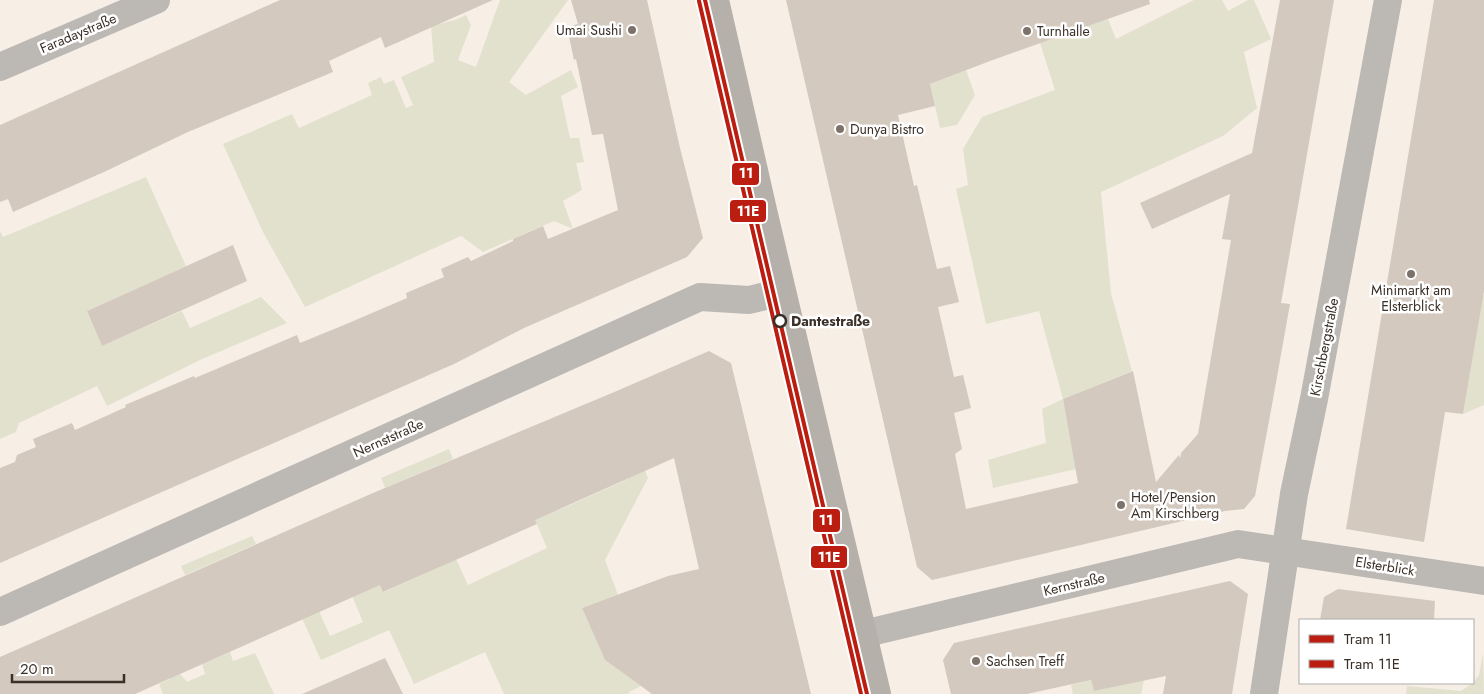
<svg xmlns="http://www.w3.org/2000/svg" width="1484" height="694" font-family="Jost,sans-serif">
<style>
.green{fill:#e1e1ce}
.building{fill:#d4c9bf}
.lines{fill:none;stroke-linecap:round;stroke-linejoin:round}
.minor{stroke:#bcb8b4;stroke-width:28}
.major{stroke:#b6b0aa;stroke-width:28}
.tram-1-casing{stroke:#fff;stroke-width:8}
.tram-2-casing{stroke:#fff;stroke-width:8}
.tram-1{stroke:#bb1e10;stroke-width:4}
.tram-2{stroke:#bb1e10;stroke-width:4}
.poi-dot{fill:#7c726a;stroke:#fff;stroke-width:2}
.stop-dot{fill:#fff;stroke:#3a3028;stroke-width:2.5}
.labels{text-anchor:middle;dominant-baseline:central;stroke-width:5;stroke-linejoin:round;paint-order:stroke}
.poi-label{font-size:14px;fill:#3a3028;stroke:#fff;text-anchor:start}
.street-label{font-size:14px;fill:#3a3028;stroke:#fff}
.stop-label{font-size:14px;font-weight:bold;fill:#3a3028;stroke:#fff;text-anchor:start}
.line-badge{stroke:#fff;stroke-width:2}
.badge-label{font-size:14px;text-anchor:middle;font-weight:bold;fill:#fff}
</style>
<rect width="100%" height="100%" fill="#f7eee6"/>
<!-- green -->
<g class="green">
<path d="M 500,0 L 568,0 L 509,82 L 526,95 L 571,70 L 578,87 L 561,96 L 570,138 L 579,138 L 584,162 L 576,163 L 582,190 L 563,201 L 573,229 L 554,221 L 483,252 L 461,236 L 305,307 L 263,232 L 223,144 L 292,114 L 299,128 L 372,95 L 368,83 L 381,77 L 384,84 L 394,80 L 406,108 L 413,105 L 401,77 L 434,62 L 431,26 L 455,20 L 466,15 L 471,25 L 458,60 L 476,67 Z"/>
<path d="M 1194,0 L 1222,0 L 1228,11 L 1248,0 L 1254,0 L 1271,39 L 1244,52 L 1257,108 L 1223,136 L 1101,192 L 1111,293 L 1132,371 L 1063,399 L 1076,469 L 993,488 L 988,460 L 1046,443 L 1042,409 L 1063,399 L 1039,311 L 986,324 L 956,189 L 968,185 L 963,149 L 982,117 L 1055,90 L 1040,43 L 1108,19 L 1116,39 Z"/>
<path d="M 966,70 L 975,95 L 957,125 L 940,128 L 930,84 Z"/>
<path d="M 146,177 L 186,266 L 87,311 L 102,346 L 182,311 L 190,328 L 261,297 L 287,323 L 202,359 L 107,406 L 97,386 L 19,423 L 16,432 L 0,439 L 0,231 L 3,237 Z"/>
<path d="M 1465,292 L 1484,295 L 1484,405 L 1463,414 L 1479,318 Z"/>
<path d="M 449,449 L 453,459 L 385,488 L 381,478 Z"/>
<path d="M 643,466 L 648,478 L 605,560 L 618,595 L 582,608 L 605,660 L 641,686 L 629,692 L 629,694 L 504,694 L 485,652 L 414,684 L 389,630 L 321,660 L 299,612 L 319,611 L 330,636 L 363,622 L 352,596 L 378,579 L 384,592 L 440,567 L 435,555 L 451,548 L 468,585 L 547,548 L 532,513 L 561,509 L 626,480 Z"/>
<path d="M 252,536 L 256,544 L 185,575 L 181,566 Z"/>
<path d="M 230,652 L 233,661 L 255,653 L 274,694 L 163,694 L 159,684 L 170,679 L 166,669 L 173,666 L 187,682 L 205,674 L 202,664 Z"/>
<path d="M 1483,653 L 1484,694 L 1406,694 L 1407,686 L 1461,691 L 1473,683 L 1479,675 Z"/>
<path d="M 1147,666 L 1141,694 L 1073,694 L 1071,685 L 1091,680 L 1094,691 L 1126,684 Z"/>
</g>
<!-- building -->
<g class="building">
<path d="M 280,0 L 493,0 L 385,48 L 381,37 L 329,61 L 333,72 L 188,132 L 104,172 L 13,212 L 8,199 L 0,202 L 0,125 Z"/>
<path d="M 571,0 L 647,0 L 680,148 L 703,238 L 687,257 L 524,328 L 454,364 L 0,563 L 0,468 L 15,462 L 17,455 L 36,447 L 33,439 L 72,423 L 75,430 L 126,407 L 125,405 L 194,376 L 195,378 L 297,335 L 300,343 L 344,325 L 407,298 L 406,293 L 444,277 L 441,269 L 468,257 L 471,261 L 513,241 L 513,239 L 543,226 L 548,239 L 618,210 L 603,134 L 592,135 L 576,59 L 574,60 L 567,27 L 578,24 Z"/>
<path d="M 786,0 L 1149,0 L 1150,4 L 990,61 L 930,84 L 935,106 L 898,115 L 914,186 L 917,185 L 937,269 L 950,266 L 959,302 L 938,307 L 954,377 L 963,375 L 971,408 L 954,413 L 962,449 L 955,454 L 966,509 L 1078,483 L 1063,399 L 1133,371 L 1156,482 L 1179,455 L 1180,459 L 1181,453 L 1198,434 L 1231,240 L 1222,239 L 1230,194 L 1152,229 L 1140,203 L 1252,153 L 1280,0 L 1334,0 L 1281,303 L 1290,304 L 1272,405 L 1255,496 L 1244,509 L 1225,511 L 932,580 L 917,567 Z"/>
<path d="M 1434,0 L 1484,0 L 1484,291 L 1463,414 L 1445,412 L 1424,542 L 1346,529 Z"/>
<path d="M 233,245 L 247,281 L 102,346 L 87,311 Z"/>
<path d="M 709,351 L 731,363 L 811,694 L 652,694 L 605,660 L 582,608 L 668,576 L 699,569 L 674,458 L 535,520 L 537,524 L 383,592 L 380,585 L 135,694 L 0,694 L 0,657 L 373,493 L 612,393 Z"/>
<path d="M 1230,581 L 1248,594 L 1232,694 L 1163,694 L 1166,676 L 1094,691 L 1091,680 L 1027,694 L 951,694 L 943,660 L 954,643 Z"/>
<path d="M 1338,589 L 1435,601 L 1434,620 L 1320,620 L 1324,597 Z"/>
<path d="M 385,658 L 403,694 L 302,694 Z"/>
</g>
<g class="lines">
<!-- minor -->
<g class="minor">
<path d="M 0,67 L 156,0"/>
<path d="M 0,612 L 700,297 L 749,300 L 782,292"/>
<path d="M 863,634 L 1238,544 L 1484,581"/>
<path d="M 1264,694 L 1294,494 L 1314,399 L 1388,0"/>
</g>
<!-- major -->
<path class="major" d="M 715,0 L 763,210 L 877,694"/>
<!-- tram-1 casing -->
<g class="tram-1-casing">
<path id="tram-1" d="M 705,0 L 867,694"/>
</g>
<!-- tram-2 casing -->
<g class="tram-2-casing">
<path id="tram-2" d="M 699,1 L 861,694"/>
</g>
<!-- tram-1 -->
<use href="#tram-1" class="tram-1"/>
<!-- tram-2 -->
<use href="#tram-2" class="tram-2"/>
</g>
<!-- markers -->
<g class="poi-dot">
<circle cx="632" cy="30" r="5"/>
<circle cx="1027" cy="31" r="5"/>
<circle cx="840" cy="129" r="5"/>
<circle cx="1411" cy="274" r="5"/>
<circle cx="1121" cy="505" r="5"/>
<circle cx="976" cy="661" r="5"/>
</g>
<circle class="stop-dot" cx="780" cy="321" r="6"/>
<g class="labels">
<!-- poi labels -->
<g class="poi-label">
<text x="622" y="30" text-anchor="end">Umai Sushi</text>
<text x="1037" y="31">Turnhalle</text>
<text x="850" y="129">Dunya Bistro</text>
<text x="1411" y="290" text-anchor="middle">Minimarkt am<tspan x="1411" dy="16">Elsterblick</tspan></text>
<text x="1131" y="497">Hotel/Pension<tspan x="1131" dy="16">Am Kirschberg</tspan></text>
<text x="986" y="661">Sachsen Treff</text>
</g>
<!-- street labels -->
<g class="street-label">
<text transform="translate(78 33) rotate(-23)">Faradaystraße</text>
<text transform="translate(1324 347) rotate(-79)">Kirschbergstraße</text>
<text transform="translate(388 438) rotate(-24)">Nernststraße</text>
<text transform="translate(1385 566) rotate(9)">Elsterblick</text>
<text transform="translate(1074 584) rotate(-13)">Kernstraße</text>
</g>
<!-- stop labels -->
<g class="stop-label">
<text x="791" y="321">Dantestraße</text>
</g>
</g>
<g class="line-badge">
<rect x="731" y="162" width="29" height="24" rx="5" fill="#bb1e10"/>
<rect x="729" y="199" width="38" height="24" rx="5" fill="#bb1e10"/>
<rect x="812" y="508" width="29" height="25" rx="5" fill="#bb1e10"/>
<rect x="810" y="545" width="38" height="24" rx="5" fill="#bb1e10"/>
</g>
<g class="badge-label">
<text x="746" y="178">11</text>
<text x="748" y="216">11E</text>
<text x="826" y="525">11</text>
<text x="829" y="562">11E</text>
</g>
<!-- legend -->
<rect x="1299" y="619" width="175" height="65" fill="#ffffff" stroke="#b0aca9"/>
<rect x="1309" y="635" width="25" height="8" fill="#bb1e10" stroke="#b0aca9"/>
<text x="1344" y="644" font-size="15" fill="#3a3028">Tram 11</text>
<rect x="1309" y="660" width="25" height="8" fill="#bb1e10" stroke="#b0aca9"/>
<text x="1344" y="669" font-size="15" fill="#3a3028">Tram 11E</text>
<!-- scale -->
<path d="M12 674v8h112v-8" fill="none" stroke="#3a3028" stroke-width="2.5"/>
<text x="20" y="674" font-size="15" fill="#3a3028" stroke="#ffffff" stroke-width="4" paint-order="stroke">20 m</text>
</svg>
